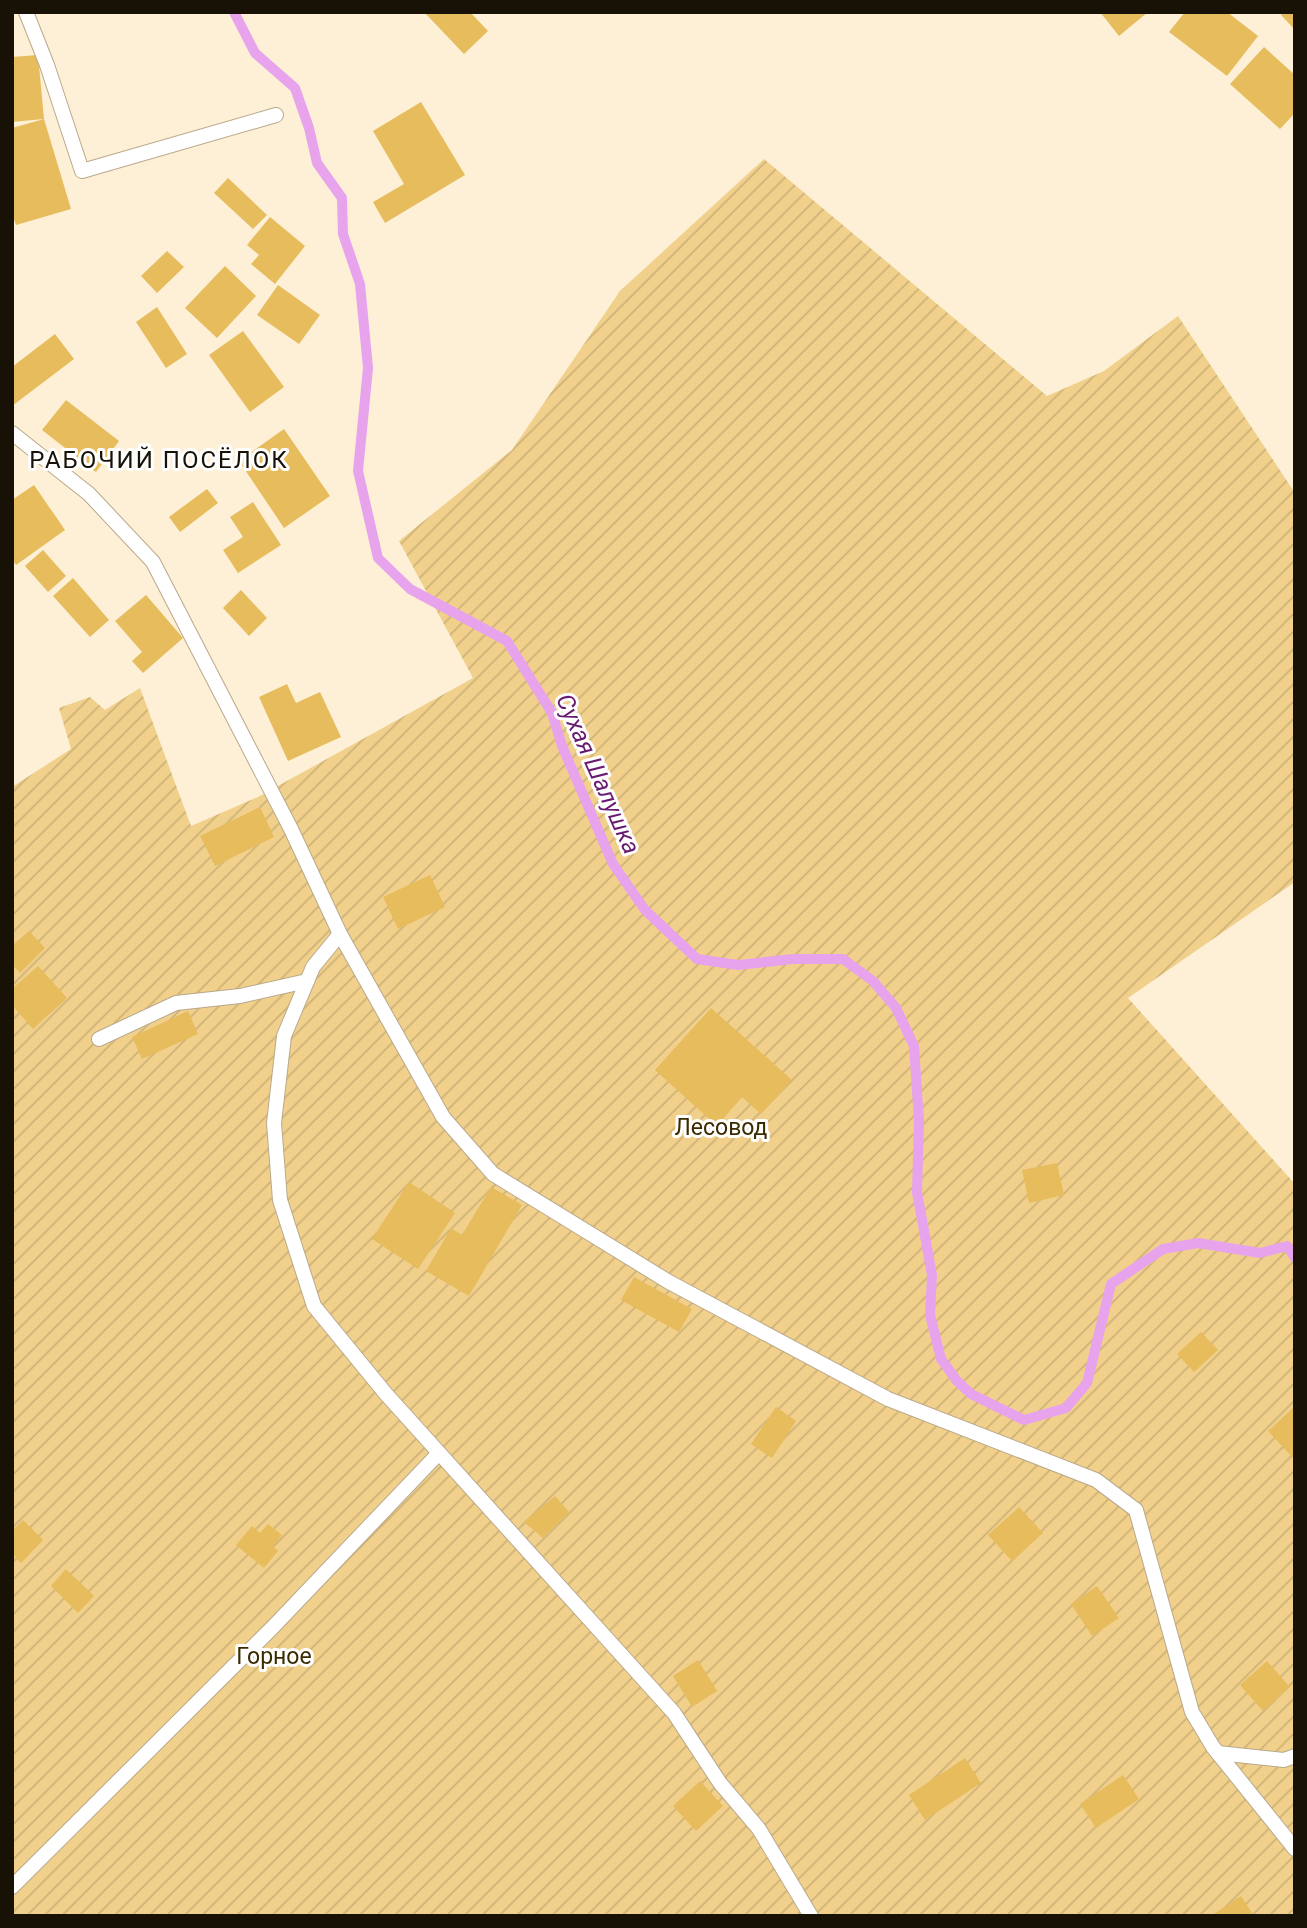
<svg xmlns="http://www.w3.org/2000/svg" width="1307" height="1928" font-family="Roboto,sans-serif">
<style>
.garden{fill:url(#garden-furrows)}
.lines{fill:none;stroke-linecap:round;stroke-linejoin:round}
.stream{stroke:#e7a4ed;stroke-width:10}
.building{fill:#e7bc5d}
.lane-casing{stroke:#b9a98b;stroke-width:16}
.lane{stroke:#fff;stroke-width:14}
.labels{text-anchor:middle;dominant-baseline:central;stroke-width:6;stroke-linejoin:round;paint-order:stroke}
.park-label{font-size:23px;fill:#3c2b01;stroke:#fefefe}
.neighbourhood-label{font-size:24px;letter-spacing:2px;fill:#171106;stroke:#fefefe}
.water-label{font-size:24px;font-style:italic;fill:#681970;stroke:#fefefe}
</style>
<defs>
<pattern id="garden-furrows" width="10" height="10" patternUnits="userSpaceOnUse" patternTransform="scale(1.75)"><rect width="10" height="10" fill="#f1d08c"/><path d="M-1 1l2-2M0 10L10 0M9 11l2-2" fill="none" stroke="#ceb277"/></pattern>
</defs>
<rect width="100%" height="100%" fill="#fdf0d6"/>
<!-- garden -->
<path class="garden" d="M 764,159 L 1047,396 L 1104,371 L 1178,316 L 1295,493 L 1295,882 L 1128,998 L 1295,1184 L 1295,1916 L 12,1916 L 12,787 L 71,749 L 59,708 L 90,697 L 105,710 L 140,688 L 191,826 L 258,797 L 473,678 L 399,541 L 512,450 L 620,291 Z"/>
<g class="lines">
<!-- stream -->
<path class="stream" d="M 234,12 L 255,53 L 295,88 L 309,128 L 317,163 L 342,198 L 343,234 L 360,284 L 368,368 L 358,471 L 378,558 L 410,589 L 507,641 L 552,713 L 562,746 L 613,864 L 645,910 L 697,959 L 738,965 L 793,959 L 843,959 L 873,981 L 896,1008 L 914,1046 L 919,1121 L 917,1192 L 932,1275 L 930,1315 L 941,1359 L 957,1381 L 971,1394 L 1024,1420 L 1066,1408 L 1087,1383 L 1111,1284 L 1163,1249 L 1198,1243 L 1260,1253 L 1287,1246 L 1295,1258"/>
</g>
<!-- building -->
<g class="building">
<path d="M 424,12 L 470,12 L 488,31 L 464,54 Z"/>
<path d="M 1100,12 L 1148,12 L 1119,36 Z"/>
<path d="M 1185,12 L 1227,12 L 1258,36 L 1227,76 L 1169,32 Z"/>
<path d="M 1284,12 L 1295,12 L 1295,30 L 1281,15 Z"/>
<path d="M 1264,47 L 1295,75 L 1295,113 L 1280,129 L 1230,84 Z"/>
<path d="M 38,55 L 44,119 L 71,209 L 16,225 L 12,214 L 12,128 L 44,119 L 12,122 L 12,57 Z"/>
<path d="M 421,102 L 465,175 L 385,223 L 373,202 L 404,184 L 373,131 Z"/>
<path d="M 228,178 L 267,215 L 253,229 L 214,193 Z"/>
<path d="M 270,217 L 305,246 L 275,284 L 251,264 L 259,255 L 247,245 Z"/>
<path d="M 167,251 L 184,267 L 157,293 L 141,276 Z"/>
<path d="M 225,266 L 256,296 L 217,338 L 185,308 Z"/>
<path d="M 278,285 L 320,315 L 299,344 L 257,315 Z"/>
<path d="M 157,307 L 187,354 L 166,368 L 136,322 Z"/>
<path d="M 243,331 L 284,387 L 250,412 L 209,355 Z"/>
<path d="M 55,334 L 74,359 L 12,406 L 12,367 Z"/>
<path d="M 66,400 L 119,441 L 96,472 L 42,430 Z"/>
<path d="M 284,429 L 330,496 L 284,528 L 239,461 Z"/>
<path d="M 34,485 L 65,530 L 16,565 L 12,559 L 12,500 Z"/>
<path d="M 207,489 L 218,503 L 180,532 L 169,517 Z"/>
<path d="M 253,502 L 281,545 L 238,573 L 223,550 L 243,537 L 230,517 Z"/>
<path d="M 43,550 L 66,576 L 48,592 L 25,566 Z"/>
<path d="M 73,578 L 109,620 L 90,637 L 53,596 Z"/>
<path d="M 241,590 L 267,618 L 249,636 L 223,608 Z"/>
<path d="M 146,595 L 183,638 L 143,673 L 132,661 L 142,652 L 115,621 Z"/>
<path d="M 287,684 L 296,703 L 320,692 L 341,737 L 288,761 L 259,697 Z"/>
<path d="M 260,807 L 274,837 L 215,866 L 200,836 Z"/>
<path d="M 430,875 L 445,907 L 398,929 L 383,897 Z"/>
<path d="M 29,931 L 45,948 L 20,973 L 12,964 L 12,946 Z"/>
<path d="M 38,966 L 67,998 L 33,1029 L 12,1005 L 12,989 Z"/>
<path d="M 711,1008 L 792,1080 L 761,1114 L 742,1097 L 717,1126 L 655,1070 Z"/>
<path d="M 188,1011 L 198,1034 L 142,1059 L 132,1037 Z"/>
<path d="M 1057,1163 L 1064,1195 L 1029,1203 L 1022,1170 Z"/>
<path d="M 409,1182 L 455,1213 L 418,1269 L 372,1239 Z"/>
<path d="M 491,1187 L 522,1205 L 469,1296 L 426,1271 L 451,1228 L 462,1235 Z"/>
<path d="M 634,1277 L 692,1309 L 679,1332 L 621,1300 Z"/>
<path d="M 1201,1332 L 1218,1350 L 1194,1372 L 1177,1354 Z"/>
<path d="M 1295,1406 L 1295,1460 L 1268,1431 Z"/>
<path d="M 776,1407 L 796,1421 L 772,1458 L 751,1444 Z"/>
<path d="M 555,1496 L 569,1512 L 543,1538 L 524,1522 Z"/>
<path d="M 1019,1507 L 1043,1533 L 1012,1561 L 988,1535 Z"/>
<path d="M 23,1520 L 43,1540 L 21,1563 L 12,1553 L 12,1531 Z"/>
<path d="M 268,1524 L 282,1535 L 273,1547 L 278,1551 L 264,1568 L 236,1545 L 252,1526 L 260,1533 Z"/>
<path d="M 66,1569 L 94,1596 L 78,1613 L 51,1586 Z"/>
<path d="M 1097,1586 L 1119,1618 L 1092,1636 L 1071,1604 Z"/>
<path d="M 698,1660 L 717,1691 L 692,1707 L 673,1676 Z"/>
<path d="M 1267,1661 L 1290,1687 L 1263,1711 L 1240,1685 Z"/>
<path d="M 965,1758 L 981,1783 L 925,1820 L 909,1795 Z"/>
<path d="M 1123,1775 L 1139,1799 L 1096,1828 L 1080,1804 Z"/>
<path d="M 700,1781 L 723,1806 L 696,1831 L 673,1806 Z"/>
<path d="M 1241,1896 L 1254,1916 L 1211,1916 Z"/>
</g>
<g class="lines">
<!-- lane casing -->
<g class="lane-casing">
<g id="lane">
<path d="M 26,12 L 47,65 L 82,171 L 276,115"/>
<path d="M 12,433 L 89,494 L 153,562 L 291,829 L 340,934 L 443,1117 L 493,1174 L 669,1282 L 888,1399 L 1096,1480 L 1136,1510 L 1192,1712 L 1213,1747 L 1295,1849"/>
<path d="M 340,934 L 313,967 L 284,1036 L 274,1123 L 280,1200 L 314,1306 L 386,1394 L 674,1713 L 720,1783 L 759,1829 L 811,1916"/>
<path d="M 99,1039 L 176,1003 L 240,996 L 307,981"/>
<path d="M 1218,1753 L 1284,1760 L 1295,1756"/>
<path d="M 12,1887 L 272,1628 L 439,1453"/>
</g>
</g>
<!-- lane -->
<use href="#lane" class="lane"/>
</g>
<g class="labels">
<!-- park labels -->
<g class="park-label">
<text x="721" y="1127">Лесовод</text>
<text x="274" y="1656">Горное</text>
</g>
<!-- neighbourhood labels -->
<g class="neighbourhood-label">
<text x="159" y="460">РАБОЧИЙ ПОСЁЛОК</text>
</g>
<!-- water labels -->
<g class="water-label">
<text transform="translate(598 774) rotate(66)">Сухая Шалушка</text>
</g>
</g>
<!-- border -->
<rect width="1307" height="1928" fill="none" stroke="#171106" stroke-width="28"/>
</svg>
